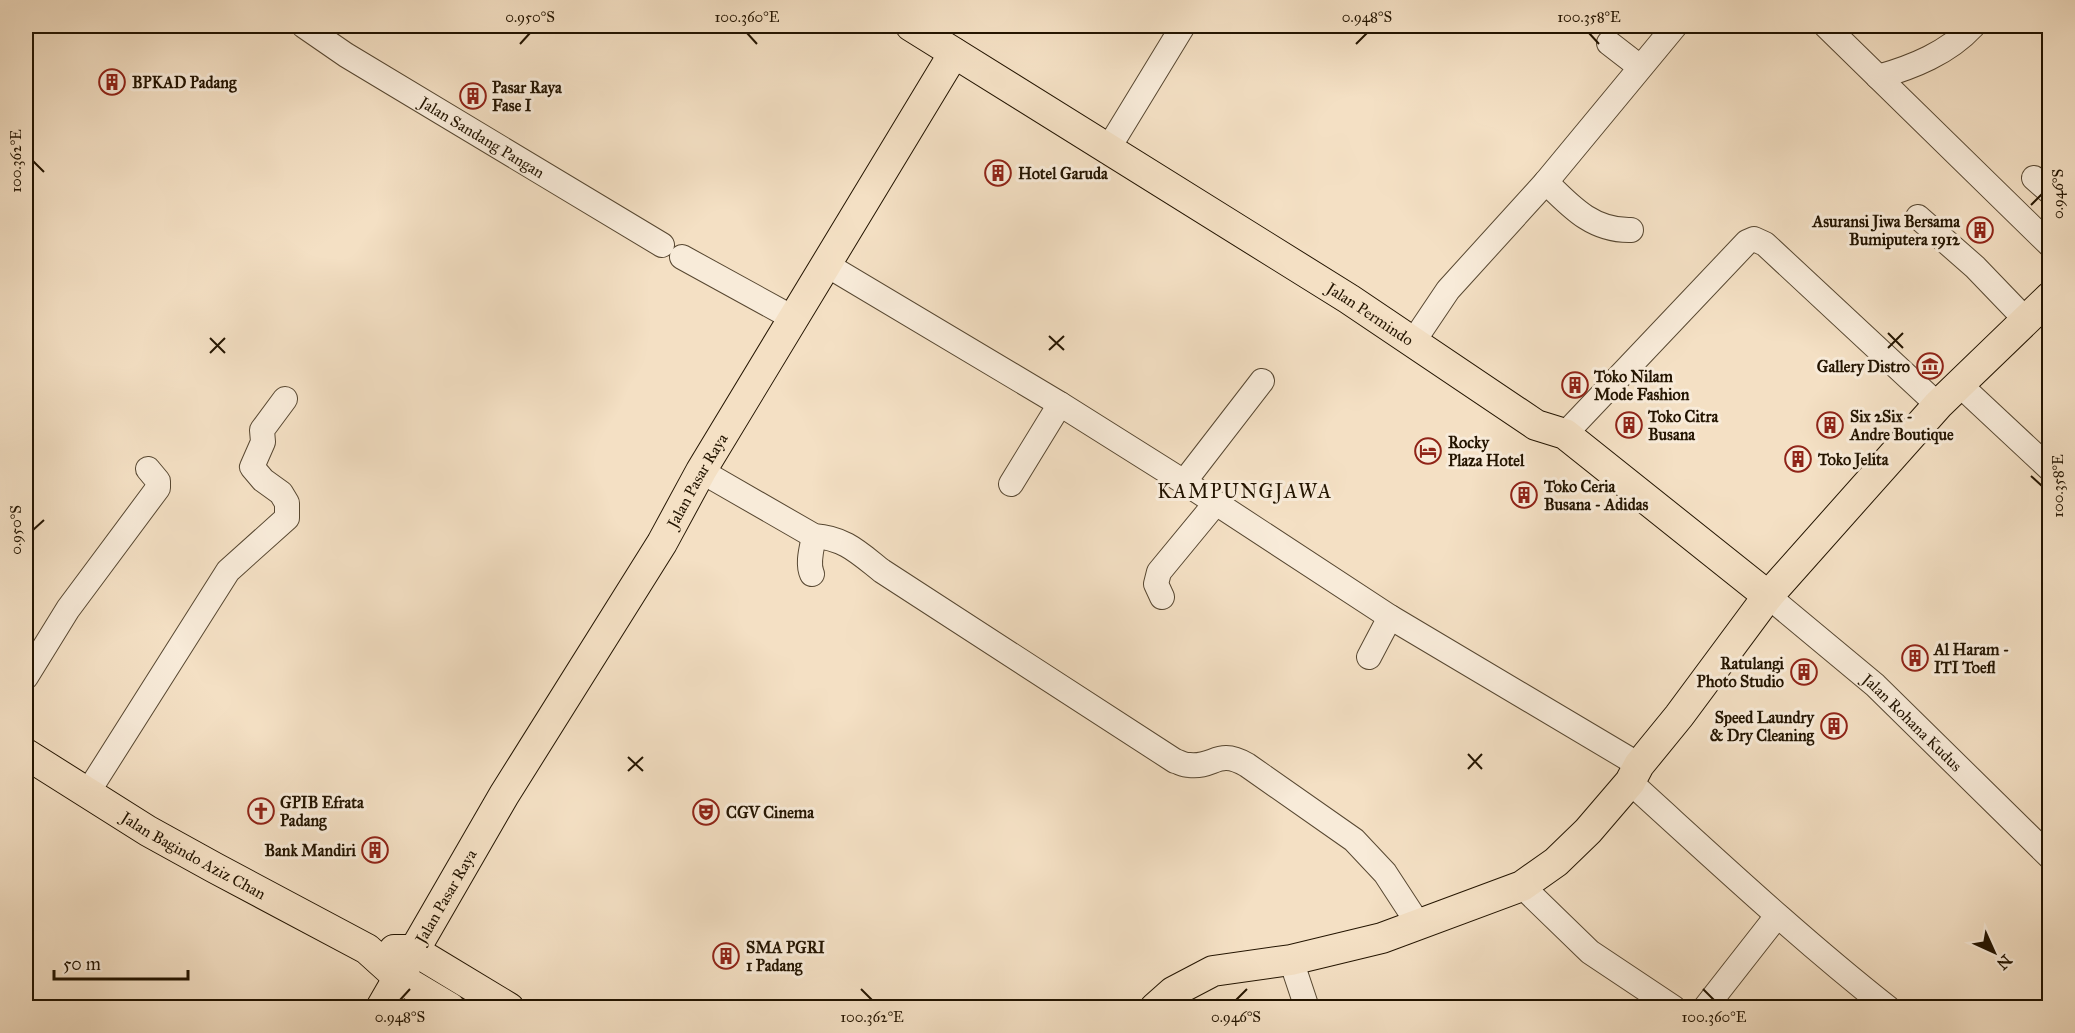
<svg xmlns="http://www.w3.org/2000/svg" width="2075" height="1033" font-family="'IM FELL Great Primer',serif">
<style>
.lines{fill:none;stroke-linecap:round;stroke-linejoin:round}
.minor-casing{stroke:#574731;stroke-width:26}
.major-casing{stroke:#231400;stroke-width:32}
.minor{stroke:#f8ebd9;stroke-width:24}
.major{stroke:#f4e0c4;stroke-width:30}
.ticks{fill:none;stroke:#231400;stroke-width:2}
.labels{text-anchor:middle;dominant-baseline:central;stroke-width:6;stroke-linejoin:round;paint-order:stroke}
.poi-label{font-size:16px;font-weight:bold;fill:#231400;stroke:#f8ebd9;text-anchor:start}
.street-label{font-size:16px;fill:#231400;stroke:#f8ebd9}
.quarter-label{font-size:20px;letter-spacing:1.5px;fill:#231400;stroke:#f8ebd9}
.neatline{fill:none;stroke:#231400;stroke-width:2}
.ticks-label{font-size:15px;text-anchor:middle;fill:#231400}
</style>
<rect width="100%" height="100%" fill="#f4e0c4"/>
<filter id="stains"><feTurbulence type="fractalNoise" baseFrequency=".00333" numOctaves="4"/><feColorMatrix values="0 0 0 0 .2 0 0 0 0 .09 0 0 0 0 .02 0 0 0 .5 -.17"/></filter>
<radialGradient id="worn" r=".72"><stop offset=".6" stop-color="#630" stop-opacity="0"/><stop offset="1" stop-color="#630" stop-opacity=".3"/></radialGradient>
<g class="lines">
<!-- minor casing -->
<g class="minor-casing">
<g id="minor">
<path id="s1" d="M 304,26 L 346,55 L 662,245"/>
<path d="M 1826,26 L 2050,245"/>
<path d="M 1609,43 L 1640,67"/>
<path d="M 1878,77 C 1913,67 1948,53 1973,26"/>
<path d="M 1108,149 L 1183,26"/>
<path d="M 2034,178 L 2050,192"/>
<path d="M 1546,182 C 1571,207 1593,231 1631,230"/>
<path d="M 1918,217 L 1975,267 L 2025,319"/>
<path d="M 682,257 L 793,318"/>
<path d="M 827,265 L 1060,404 L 1184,482 L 1390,617 L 1639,765"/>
<path d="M 1413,342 L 1448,290 L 1546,182 L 1675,26"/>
<path d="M 1960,385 L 2050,469"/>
<path d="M 1565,434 L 1747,242 L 1754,239 L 1765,244 L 1938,405"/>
<path d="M 701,471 L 814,536 C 845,538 859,553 882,571 L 1175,761 C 1179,762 1184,765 1189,765 C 1215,768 1217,748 1247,765 L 1354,840 L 1385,873 L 1419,925"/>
<path d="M 1184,482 L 1262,381"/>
<path d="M 1011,484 L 1060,404"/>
<path d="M 812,574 C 807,563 812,548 814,536"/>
<path id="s2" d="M 1768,596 L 1875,685 L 2050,857"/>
<path d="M 1162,597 L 1156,584 L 1159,572 L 1215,504"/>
<path d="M 1369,657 L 1390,617"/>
<path d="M 26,677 L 68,609 L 158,488 L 158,481 L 148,469"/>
<path d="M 1630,782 C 1715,859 1798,937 1888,1008"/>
<path d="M 88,792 L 228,571 L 287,518 L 287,503 L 281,493 L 263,480 L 252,467 L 263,442 L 262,430 L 285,399"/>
<path d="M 1522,886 L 1590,952 L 1674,1008"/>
<path d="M 1291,960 L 1307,1008"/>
<path d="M 1705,1008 L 1777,916"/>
</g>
</g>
<!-- major casing -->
<g class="major-casing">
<g id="major">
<path id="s3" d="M 911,26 L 1349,299 L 1536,425 L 1565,434 L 1768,596"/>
<path id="s4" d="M 26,754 L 148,831 L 215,868 L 367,949 L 398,977 L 450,1008"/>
<path d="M 394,950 L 413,950 L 509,1008"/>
<path id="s5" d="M 381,1008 L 504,795 L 662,543 L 701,471 L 954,53"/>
<path d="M 1155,1008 L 1173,992 L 1213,971 L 1291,960 L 1382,938 L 1522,886 L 1556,862 L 1588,831 L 1630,782 L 1639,765 L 1679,716 L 1768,596 L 1938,405 L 2050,297"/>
</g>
</g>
<!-- minor -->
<use href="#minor" class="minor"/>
<!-- major -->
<use href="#major" class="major"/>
</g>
<!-- ticks -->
<path class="ticks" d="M 747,33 L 757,44M 1589,33 L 1599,44M 520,44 L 530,33M 1356,44 L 1367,33M 33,161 L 44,172M 2031,205 L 2042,194M 1888,333 L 1903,348M 1049,336 L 1064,350M 210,338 L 225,353M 1888,348 L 1903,333M 1049,350 L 1064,336M 210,353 L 225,338M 2031,476 L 2042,486M 33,530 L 44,520M 1468,754 L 1482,769M 628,757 L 643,771M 1468,769 L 1482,754M 628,771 L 643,757M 861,989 L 872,1000M 1703,989 L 1714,1000M 400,1000 L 410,989M 1236,1000 L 1247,989"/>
<!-- icons -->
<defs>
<g id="building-ring" transform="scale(1.35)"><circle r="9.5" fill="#f8ebd9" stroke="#8f2418" stroke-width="1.5"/><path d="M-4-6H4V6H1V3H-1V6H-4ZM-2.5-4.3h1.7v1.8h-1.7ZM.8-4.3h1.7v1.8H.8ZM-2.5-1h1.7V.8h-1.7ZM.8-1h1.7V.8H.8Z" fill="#8f2418"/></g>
<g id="museum-ring" transform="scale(1.35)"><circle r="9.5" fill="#f8ebd9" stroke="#8f2418" stroke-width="1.5"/><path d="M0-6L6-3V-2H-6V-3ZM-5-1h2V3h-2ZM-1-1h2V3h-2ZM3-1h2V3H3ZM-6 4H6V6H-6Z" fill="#8f2418"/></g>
<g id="hotel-ring" transform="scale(1.35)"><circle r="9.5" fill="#f8ebd9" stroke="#8f2418" stroke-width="1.5"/><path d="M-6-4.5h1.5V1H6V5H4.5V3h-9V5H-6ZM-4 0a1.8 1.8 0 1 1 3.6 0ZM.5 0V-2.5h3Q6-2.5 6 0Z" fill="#8f2418"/></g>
<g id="church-ring" transform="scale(1.35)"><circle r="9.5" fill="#f8ebd9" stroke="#8f2418" stroke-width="1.5"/><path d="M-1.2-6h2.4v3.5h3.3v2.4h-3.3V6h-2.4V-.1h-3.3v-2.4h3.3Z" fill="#8f2418"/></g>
<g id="theatre-ring" transform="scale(1.35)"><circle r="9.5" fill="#f8ebd9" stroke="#8f2418" stroke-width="1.5"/><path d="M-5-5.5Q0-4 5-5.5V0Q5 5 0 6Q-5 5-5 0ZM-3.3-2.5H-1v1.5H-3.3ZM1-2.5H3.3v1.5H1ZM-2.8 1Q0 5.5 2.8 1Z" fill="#8f2418"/></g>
</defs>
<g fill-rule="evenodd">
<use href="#building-ring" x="112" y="82"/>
<use href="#building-ring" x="473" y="96"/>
<use href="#building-ring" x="998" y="173"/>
<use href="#building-ring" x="1980" y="230"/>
<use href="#museum-ring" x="1930" y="366"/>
<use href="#building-ring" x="1575" y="385"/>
<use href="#building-ring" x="1629" y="425"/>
<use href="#building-ring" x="1830" y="425"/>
<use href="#hotel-ring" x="1428" y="451"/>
<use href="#building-ring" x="1798" y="459"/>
<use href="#building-ring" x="1524" y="495"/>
<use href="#building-ring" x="1915" y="658"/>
<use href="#building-ring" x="1804" y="672"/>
<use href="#building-ring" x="1834" y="726"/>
<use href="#church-ring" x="261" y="811"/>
<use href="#theatre-ring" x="706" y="812"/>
<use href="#building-ring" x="375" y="850"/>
<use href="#building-ring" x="726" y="956"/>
</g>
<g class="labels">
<!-- poi labels -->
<g class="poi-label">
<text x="132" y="82">BPKAD Padang</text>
<text x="492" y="87">Pasar Raya<tspan x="492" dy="18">Fase I</tspan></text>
<text x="1018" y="173">Hotel Garuda</text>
<text x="1960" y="221" text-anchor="end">Asuransi Jiwa Bersama<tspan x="1960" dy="18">Bumiputera 1912</tspan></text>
<text x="1910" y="366" text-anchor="end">Gallery Distro</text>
<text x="1594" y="376">Toko Nilam<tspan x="1594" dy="18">Mode Fashion</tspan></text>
<text x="1648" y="416">Toko Citra<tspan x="1648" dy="18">Busana</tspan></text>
<text x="1850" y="416">Six 2Six -<tspan x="1850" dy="18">Andre Boutique</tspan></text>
<text x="1448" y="442">Rocky<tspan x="1448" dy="18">Plaza Hotel</tspan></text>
<text x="1818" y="459">Toko Jelita</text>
<text x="1544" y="486">Toko Ceria<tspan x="1544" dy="18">Busana - Adidas</tspan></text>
<text x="1934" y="649">Al Haram -<tspan x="1934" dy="18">ITI Toefl</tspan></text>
<text x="1784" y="663" text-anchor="end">Ratulangi<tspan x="1784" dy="18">Photo Studio</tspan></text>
<text x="1814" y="717" text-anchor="end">Speed Laundry<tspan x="1814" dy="18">&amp; Dry Cleaning</tspan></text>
<text x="280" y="802">GPIB Efrata<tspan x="280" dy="18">Padang</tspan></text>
<text x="726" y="812">CGV Cinema</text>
<text x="356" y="850" text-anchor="end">Bank Mandiri</text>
<text x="746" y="947">SMA PGRI<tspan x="746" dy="18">1 Padang</tspan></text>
</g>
<!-- street labels -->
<g class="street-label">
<text stroke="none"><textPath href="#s1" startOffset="210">Jalan Sandang Pangan</textPath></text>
<text stroke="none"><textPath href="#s3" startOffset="542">Jalan Permindo</textPath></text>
<text stroke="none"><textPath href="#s5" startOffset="615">Jalan Pasar Raya</textPath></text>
<text stroke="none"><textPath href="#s2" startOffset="192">Jalan Rohana Kudus</textPath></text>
<text stroke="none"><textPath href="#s4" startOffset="196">Jalan Bagindo Aziz Chan</textPath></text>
<text stroke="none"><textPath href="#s5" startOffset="129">Jalan Pasar Raya</textPath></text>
</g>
<!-- quarter labels -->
<g class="quarter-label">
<text x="1245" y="491">KAMPUNGJAWA</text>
</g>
</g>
<!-- margin -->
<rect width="2075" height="1033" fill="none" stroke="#f4e0c4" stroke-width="66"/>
<!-- north arrow -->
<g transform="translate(1994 952) rotate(135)" stroke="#f8ebd9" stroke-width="4.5" paint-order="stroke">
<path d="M0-4.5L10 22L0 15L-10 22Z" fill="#231400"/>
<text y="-9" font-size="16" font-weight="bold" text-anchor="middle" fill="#231400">N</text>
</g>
<!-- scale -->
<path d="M54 970v9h134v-9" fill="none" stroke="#231400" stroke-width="3"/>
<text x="63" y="970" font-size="18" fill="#231400" stroke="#f8ebd9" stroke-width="4.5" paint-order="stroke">50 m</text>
<rect x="33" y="33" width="2009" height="967" class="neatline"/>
<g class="ticks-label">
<text x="530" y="22">0.950°S</text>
<text x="747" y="22">100.360°E</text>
<text x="1367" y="22">0.948°S</text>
<text x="1589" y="22">100.358°E</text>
<text transform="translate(16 161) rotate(-90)" y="5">100.362°E</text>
<text transform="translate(2058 194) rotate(-90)" y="5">0.946°S</text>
<text transform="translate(2058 486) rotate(-90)" y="5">100.358°E</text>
<text transform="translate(16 530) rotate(-90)" y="5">0.950°S</text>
<text x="400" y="1022">0.948°S</text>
<text x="872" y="1022">100.362°E</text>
<text x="1236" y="1022">0.946°S</text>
<text x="1714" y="1022">100.360°E</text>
</g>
<rect width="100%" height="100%" filter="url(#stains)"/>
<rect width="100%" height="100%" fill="url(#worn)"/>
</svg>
